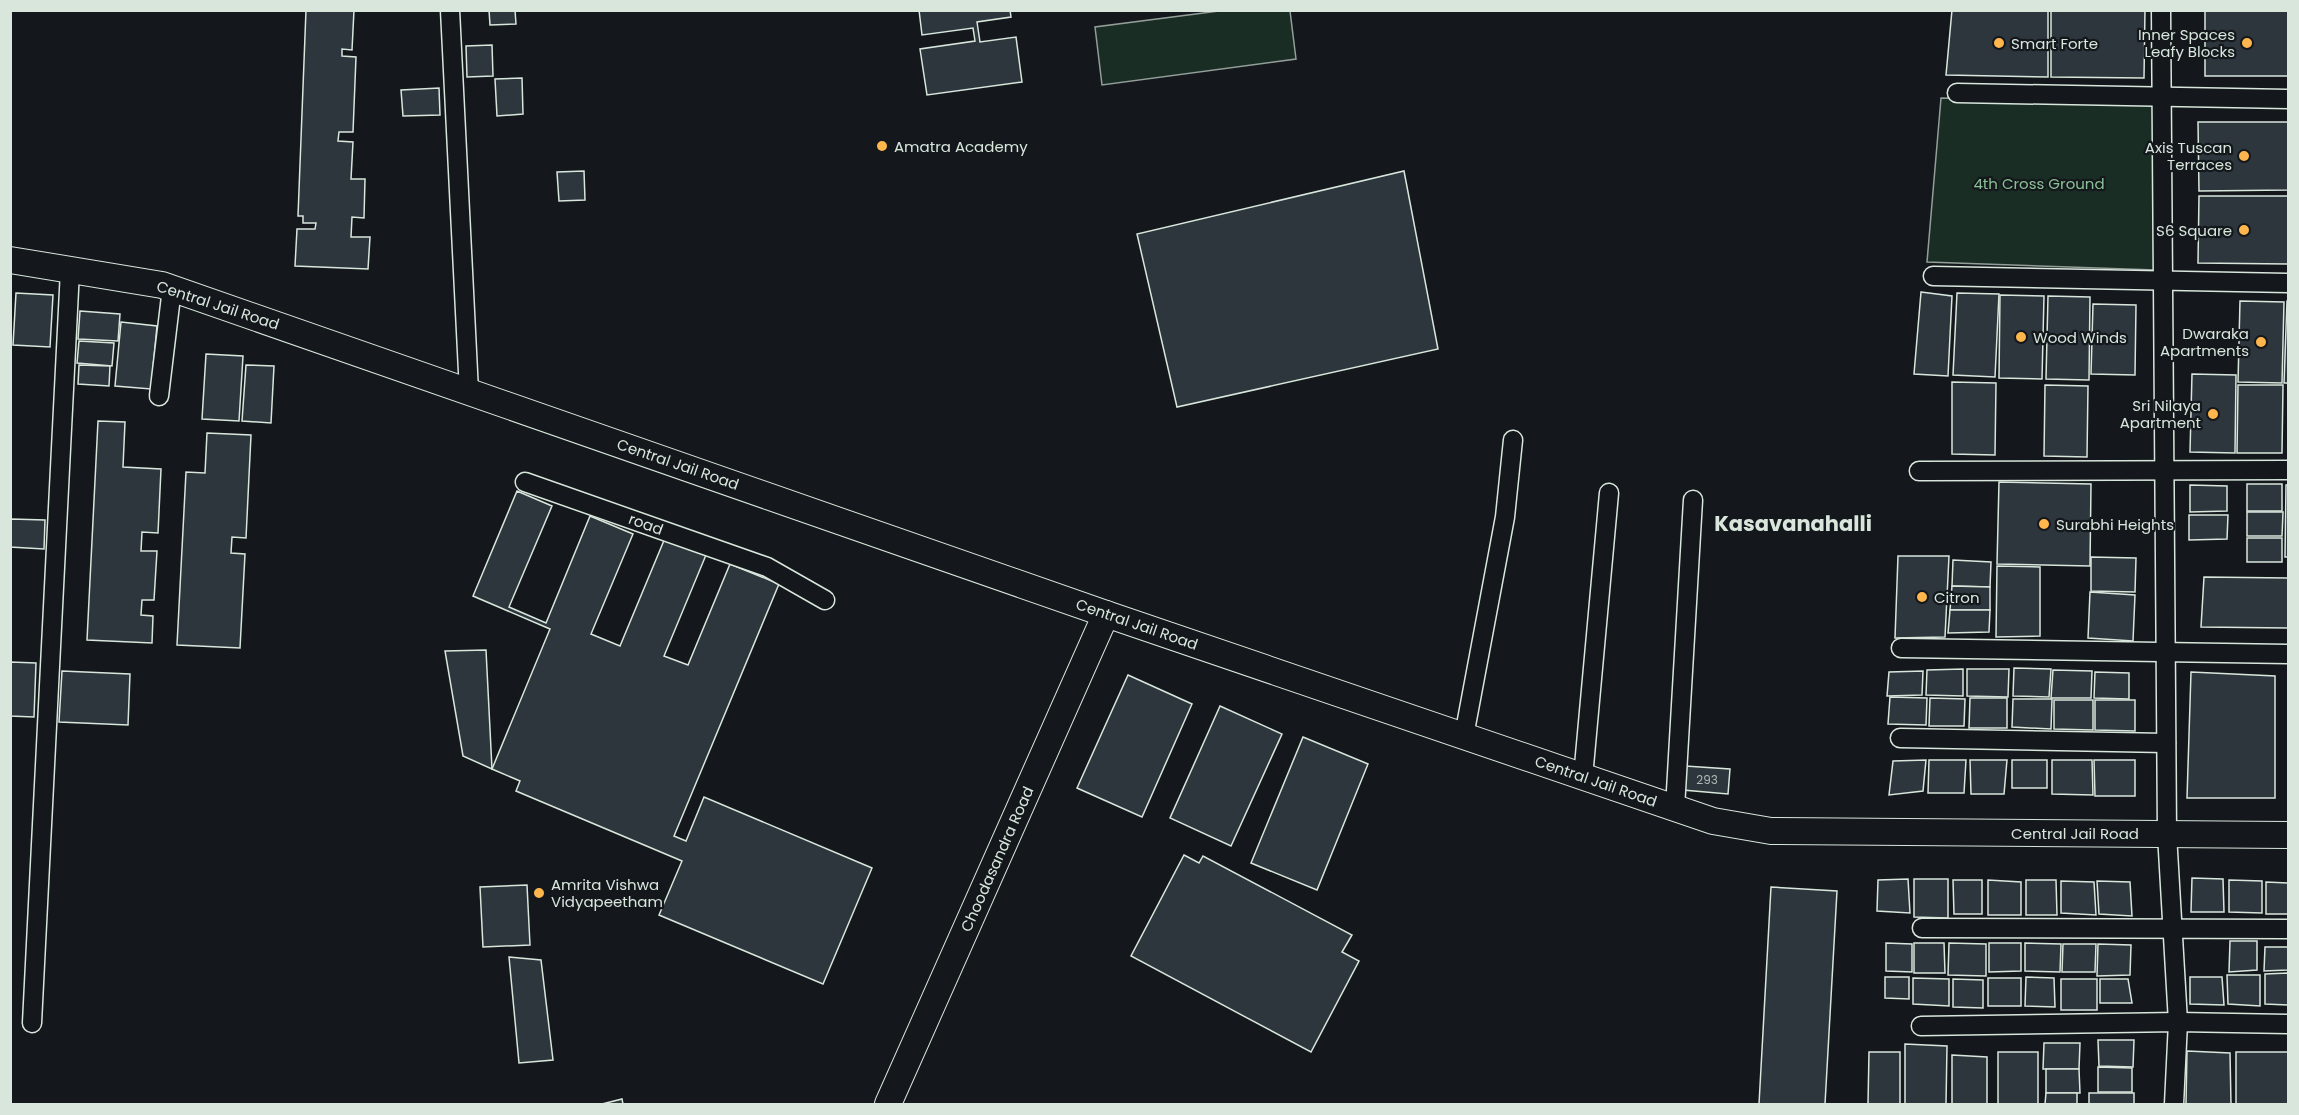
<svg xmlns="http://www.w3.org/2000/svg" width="2299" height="1115" font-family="Poppins,sans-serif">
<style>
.green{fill:#1a2d24;stroke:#939e99;stroke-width:1.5}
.building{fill:#2c363c;stroke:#d8e6dc;stroke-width:1.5}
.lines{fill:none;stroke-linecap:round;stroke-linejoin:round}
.street-casing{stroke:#d8e6dc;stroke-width:21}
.secondary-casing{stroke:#d8e6dc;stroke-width:28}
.street{stroke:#14181c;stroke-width:18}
.secondary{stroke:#14181c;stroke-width:26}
.poi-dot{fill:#ffb74d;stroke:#14181c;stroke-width:2}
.labels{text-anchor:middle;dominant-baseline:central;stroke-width:4.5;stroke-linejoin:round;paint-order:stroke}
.number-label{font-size:12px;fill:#adbab4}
.poi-label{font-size:15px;fill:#d8e6dc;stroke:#14181c;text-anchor:start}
.park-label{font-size:15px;fill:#8ac095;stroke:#14181c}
.street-label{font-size:15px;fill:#d8e6dc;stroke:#14181c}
.district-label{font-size:21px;font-weight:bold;fill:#d8e6dc;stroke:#14181c}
</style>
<rect width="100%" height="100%" fill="#14181c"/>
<!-- green -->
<g class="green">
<path d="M 1219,11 L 1290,11 L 1296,59 L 1102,85 L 1095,27 Z"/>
<path d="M 1941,98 L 2157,103 L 2156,270 L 1927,262 Z"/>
</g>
<!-- building -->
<g class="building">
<path d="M 306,10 L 354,10 L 352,50 L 342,49 L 342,56 L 356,57 L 353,132 L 339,132 L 338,141 L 353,142 L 351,179 L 365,179 L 364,218 L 352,217 L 351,237 L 370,237 L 368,269 L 295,266 L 297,229 L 315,229 L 316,223 L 303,223 L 303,216 L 298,216 Z"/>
<path d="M 489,10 L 515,10 L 516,24 L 490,25 Z"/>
<path d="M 919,10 L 1010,10 L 1011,17 L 977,22 L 980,42 L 1016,37 L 1022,82 L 927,95 L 920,49 L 975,41 L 973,28 L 922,35 Z"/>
<path d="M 1952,10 L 2048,10 L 2048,77 L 1946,75 Z"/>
<path d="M 2051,10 L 2145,10 L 2144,78 L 2051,77 Z"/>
<rect x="2205" y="10" width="83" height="66"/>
<path d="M 492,45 L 493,76 L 467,77 L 466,46 Z"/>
<path d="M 522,78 L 523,114 L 497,116 L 495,79 Z"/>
<path d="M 439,88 L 440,115 L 403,116 L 401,90 Z"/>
<path d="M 2198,122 L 2288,122 L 2288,190 L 2199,191 Z"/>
<path d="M 584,171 L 585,200 L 559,201 L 557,172 Z"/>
<path d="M 1404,171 L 1438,349 L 1177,407 L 1137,234 Z"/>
<path d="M 2199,196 L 2288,196 L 2288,264 L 2198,263 Z"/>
<path d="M 1921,292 L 1952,296 L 1948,376 L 1914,374 Z"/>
<path d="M 16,293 L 53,295 L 50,347 L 13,345 Z"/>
<path d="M 1957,293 L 1999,294 L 1995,377 L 1953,375 Z"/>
<path d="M 2000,295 L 2044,296 L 2042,379 L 1999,378 Z"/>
<path d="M 2048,296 L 2090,297 L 2089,380 L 2046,379 Z"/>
<path d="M 2240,301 L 2284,302 L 2282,383 L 2238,382 Z"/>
<path d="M 2287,301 L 2288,301 L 2288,383 L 2284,383 Z"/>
<path d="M 2093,304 L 2136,305 L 2135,375 L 2091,374 Z"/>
<path d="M 80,311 L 120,314 L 118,341 L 78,339 Z"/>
<path d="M 121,322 L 157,326 L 151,389 L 115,386 Z"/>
<path d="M 79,341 L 114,343 L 112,366 L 77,363 Z"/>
<path d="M 206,354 L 243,356 L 239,421 L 202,419 Z"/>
<path d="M 79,365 L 110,366 L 109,386 L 78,384 Z"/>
<path d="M 246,365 L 274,366 L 271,423 L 242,421 Z"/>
<path d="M 2192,374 L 2236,375 L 2235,453 L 2190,452 Z"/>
<path d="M 1952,382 L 1996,383 L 1995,455 L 1952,454 Z"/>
<path d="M 2045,385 L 2088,386 L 2087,457 L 2044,456 Z"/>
<path d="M 2238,385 L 2283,385 L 2282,453 L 2237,453 Z"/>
<path d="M 98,421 L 125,422 L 123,467 L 161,469 L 158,533 L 142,532 L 141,551 L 157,551 L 154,600 L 142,600 L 141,615 L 153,616 L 152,643 L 87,640 Z"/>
<path d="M 207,433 L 251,435 L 246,538 L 232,537 L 231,553 L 245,554 L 240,648 L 177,645 L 186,472 L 205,473 Z"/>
<path d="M 1999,482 L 2091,484 L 2090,566 L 1997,564 Z"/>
<rect x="2247" y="484" width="35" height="27"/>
<path d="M 2190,485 L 2227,486 L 2227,511 L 2190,512 Z"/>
<path d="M 2286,485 L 2288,485 L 2288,557 L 2285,557 Z"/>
<path d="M 517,491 L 552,506 L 509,607 L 546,623 L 590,516 L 633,534 L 591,634 L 620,646 L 665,538 L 706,555 L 664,656 L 688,665 L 730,564 L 779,584 L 674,836 L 686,841 L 704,797 L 872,868 L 823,984 L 659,915 L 682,861 L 516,791 L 520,781 L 492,769 L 550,629 L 473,596 Z"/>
<path d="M 2247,512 L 2283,512 L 2282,536 L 2247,536 Z"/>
<path d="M 2189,515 L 2228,515 L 2227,539 L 2189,540 Z"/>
<path d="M 11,519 L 45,520 L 44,549 L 10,547 Z"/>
<rect x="2247" y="538" width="35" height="24"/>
<path d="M 1898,556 L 1949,556 L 1945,637 L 1895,638 Z"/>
<path d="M 2091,557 L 2136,558 L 2135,592 L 2091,591 Z"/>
<path d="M 1953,560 L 1991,562 L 1990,587 L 1952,586 Z"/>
<path d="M 1997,566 L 2040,567 L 2040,636 L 1996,637 Z"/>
<path d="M 2204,577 L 2288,578 L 2288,628 L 2201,627 Z"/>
<path d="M 1952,586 L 1990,587 L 1990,610 L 1950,610 Z"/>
<path d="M 2090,592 L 2135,595 L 2133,641 L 2088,638 Z"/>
<path d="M 1950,610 L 1990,610 L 1989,632 L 1948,633 Z"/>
<path d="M 486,650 L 492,769 L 463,756 L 445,651 Z"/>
<path d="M 10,662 L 36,663 L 34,717 L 10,716 Z"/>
<path d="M 2014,668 L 2051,669 L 2049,697 L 2013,696 Z"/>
<path d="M 1963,669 L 1963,696 L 1926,695 L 1927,670 Z"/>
<path d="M 1967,669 L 2009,669 L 2008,697 L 1967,696 Z"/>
<path d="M 2053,670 L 2092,671 L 2091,698 L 2051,698 Z"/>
<path d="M 62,671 L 130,674 L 128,725 L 59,722 Z"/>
<path d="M 1923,671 L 1922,695 L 1887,696 L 1889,672 Z"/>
<path d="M 2095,672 L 2129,673 L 2129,699 L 2094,698 Z"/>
<path d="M 2191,672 L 2275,676 L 2275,798 L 2187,798 Z"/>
<path d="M 1128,675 L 1192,704 L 1142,817 L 1077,788 Z"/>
<path d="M 1890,697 L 1927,698 L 1926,725 L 1888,724 Z"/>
<path d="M 1930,698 L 1965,699 L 1964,726 L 1929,726 Z"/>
<path d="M 1970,698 L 2007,698 L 2007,728 L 1969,728 Z"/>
<path d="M 2013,699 L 2052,699 L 2051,729 L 2012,727 Z"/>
<path d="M 2054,700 L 2093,700 L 2093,730 L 2054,729 Z"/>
<path d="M 2095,700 L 2135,700 L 2135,731 L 2095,730 Z"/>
<path d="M 1220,706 L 1282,734 L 1231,846 L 1170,818 Z"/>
<path d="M 1303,737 L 1368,764 L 1317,890 L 1251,863 Z"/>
<path d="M 1926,760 L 1923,791 L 1889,795 L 1893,761 Z"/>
<path d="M 1929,760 L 1966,760 L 1964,793 L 1928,793 Z"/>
<path d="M 1970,760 L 2007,760 L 2004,794 L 1971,794 Z"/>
<rect x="2012" y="760" width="35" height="28"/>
<path d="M 2052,760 L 2092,760 L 2093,795 L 2052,794 Z"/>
<path d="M 2094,760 L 2135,760 L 2135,796 L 2095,796 Z"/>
<path d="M 1685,766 L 1730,769 L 1728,794 L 1683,790 Z"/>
<path d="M 1184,855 L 1199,863 L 1203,856 L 1352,935 L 1342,952 L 1359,961 L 1311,1052 L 1131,956 Z"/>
<path d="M 2192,878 L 2223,879 L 2224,912 L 2191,912 Z"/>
<path d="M 1908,879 L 1910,913 L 1877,911 L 1878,880 Z"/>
<path d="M 1914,879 L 1948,879 L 1948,918 L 1914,917 Z"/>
<path d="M 1953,880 L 1982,880 L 1982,914 L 1954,914 Z"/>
<path d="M 1988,880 L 2021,882 L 2021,915 L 1988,915 Z"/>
<path d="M 2026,880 L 2056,880 L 2057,915 L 2026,915 Z"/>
<path d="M 2229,880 L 2262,881 L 2262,913 L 2229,912 Z"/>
<path d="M 2061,881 L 2094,882 L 2096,915 L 2061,913 Z"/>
<path d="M 2097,881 L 2130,882 L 2132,916 L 2099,914 Z"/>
<path d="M 2266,882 L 2288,883 L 2288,914 L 2266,914 Z"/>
<path d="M 527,885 L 530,945 L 483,947 L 480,887 Z"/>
<path d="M 1771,887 L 1837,891 L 1825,1104 L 1759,1104 Z"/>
<path d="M 2230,941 L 2257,941 L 2257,970 L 2229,972 Z"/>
<path d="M 1886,943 L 1912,944 L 1912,972 L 1886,971 Z"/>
<path d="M 1914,943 L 1944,943 L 1945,973 L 1914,973 Z"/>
<path d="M 1949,943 L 1986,944 L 1986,976 L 1948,975 Z"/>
<path d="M 1989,943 L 2021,943 L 2021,971 L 1989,972 Z"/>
<path d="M 2025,943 L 2061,944 L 2060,972 L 2025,971 Z"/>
<path d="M 2063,944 L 2096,944 L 2095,972 L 2062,972 Z"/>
<path d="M 2098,944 L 2131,945 L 2130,975 L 2097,976 Z"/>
<path d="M 2265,947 L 2288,947 L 2288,970 L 2264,971 Z"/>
<path d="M 509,957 L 541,960 L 553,1060 L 519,1063 Z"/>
<path d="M 2288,973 L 2288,1005 L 2265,1004 L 2265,974 Z"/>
<path d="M 2227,975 L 2260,975 L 2260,1006 L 2228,1004 Z"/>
<path d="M 1885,977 L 1909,977 L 1909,999 L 1885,998 Z"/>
<path d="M 2026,977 L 2054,978 L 2055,1007 L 2025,1006 Z"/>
<path d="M 2190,977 L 2222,977 L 2224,1005 L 2190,1004 Z"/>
<path d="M 1913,978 L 1949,979 L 1949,1006 L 1913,1004 Z"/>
<rect x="1988" y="978" width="33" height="28"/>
<path d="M 1953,979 L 1983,980 L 1983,1008 L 1953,1007 Z"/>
<rect x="2061" y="979" width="36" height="31"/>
<path d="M 2100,979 L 2128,979 L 2132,1003 L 2100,1003 Z"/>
<path d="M 2098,1040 L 2134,1040 L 2133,1067 L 2099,1066 Z"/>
<path d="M 2044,1043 L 2080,1043 L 2079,1069 L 2043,1069 Z"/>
<path d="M 1905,1044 L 1947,1046 L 1946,1104 L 1905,1104 Z"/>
<path d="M 2187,1051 L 2230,1053 L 2231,1104 L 2186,1104 Z"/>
<path d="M 1869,1052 L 1900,1052 L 1900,1104 L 1868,1104 Z"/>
<rect x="1998" y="1052" width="40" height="52"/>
<rect x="2236" y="1052" width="52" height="52"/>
<path d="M 1952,1055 L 1987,1057 L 1987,1104 L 1952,1104 Z"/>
<path d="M 2098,1067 L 2132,1068 L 2132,1092 L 2098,1092 Z"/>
<path d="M 2046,1069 L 2079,1069 L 2080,1093 L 2046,1093 Z"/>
<path d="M 2046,1093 L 2077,1093 L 2077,1104 L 2045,1104 Z"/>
<rect x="2089" y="1093" width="45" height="11"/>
<path d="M 622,1099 L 623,1104 L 602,1104 Z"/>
</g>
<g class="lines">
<!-- street casing -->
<g class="street-casing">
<g id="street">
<path d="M 450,10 L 469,392"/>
<path d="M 2161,10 L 2167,834 L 2178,1022 L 2174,1104"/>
<path d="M 1957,93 L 2288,99"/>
<path d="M 1933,276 L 2288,283"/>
<path d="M 159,396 L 172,288"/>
<path d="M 1919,471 L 2288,470"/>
<path d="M 525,482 L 767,567 L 825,600"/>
<path d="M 1901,648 L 2288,654"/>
<path d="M 1464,736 L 1505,517 L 1513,440"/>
<path d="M 1900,738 L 2166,743"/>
<path d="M 1583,777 L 1609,493"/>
<path d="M 1675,808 L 1693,500"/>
<path d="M 1922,928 L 2288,929"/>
<path d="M 32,1023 L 70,270"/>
<path d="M 1921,1026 L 2178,1022 L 2288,1024"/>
</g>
</g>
<!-- secondary casing -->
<g class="secondary-casing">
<g id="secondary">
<path d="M 10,260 L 162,285 L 1106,614 L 1713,821 L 1771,831 L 2288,835"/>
<path d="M 888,1104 L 1106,614"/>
</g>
</g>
<!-- street -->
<use href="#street" class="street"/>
<!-- secondary -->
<use href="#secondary" class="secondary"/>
</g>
<!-- markers -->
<g class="poi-dot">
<circle cx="1999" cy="43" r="6"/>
<circle cx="2247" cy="43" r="6"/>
<circle cx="882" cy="146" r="6"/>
<circle cx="2244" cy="156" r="6"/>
<circle cx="2244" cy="230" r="6"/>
<circle cx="2021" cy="337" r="6"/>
<circle cx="2261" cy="342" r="6"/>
<circle cx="2213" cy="414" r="6"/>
<circle cx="2044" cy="524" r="6"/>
<circle cx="1922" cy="597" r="6"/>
<circle cx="539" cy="893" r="6"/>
</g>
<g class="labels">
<!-- number labels -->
<g class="number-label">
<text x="1707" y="779">293</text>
</g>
<!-- poi labels -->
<g class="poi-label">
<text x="2235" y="34" text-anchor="end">Inner Spaces<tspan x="2235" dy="17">Leafy Blocks</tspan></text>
<text x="2011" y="43">Smart Forte</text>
<text x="894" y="146">Amatra Academy</text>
<text x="2232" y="147" text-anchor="end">Axis Tuscan<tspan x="2232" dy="17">Terraces</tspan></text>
<text x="2232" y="230" text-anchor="end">S6 Square</text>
<text x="2249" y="333" text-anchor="end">Dwaraka<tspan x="2249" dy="17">Apartments</tspan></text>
<text x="2033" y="337">Wood Winds</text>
<text x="2201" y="405" text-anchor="end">Sri Nilaya<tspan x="2201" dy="17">Apartment</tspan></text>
<text x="2056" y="524">Surabhi Heights</text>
<text x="1934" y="597">Citron</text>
<text x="551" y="884">Amrita Vishwa<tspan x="551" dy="17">Vidyapeetham</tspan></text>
</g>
<!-- park labels -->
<g class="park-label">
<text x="2039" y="183">4th Cross Ground</text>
</g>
<!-- street labels -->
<g class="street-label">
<text transform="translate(218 305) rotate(18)">Central Jail Road</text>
<text transform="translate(678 464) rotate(19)">Central Jail Road</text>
<text transform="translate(646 524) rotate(20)">road</text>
<text transform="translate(1137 624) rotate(19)">Central Jail Road</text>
<text transform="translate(1596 781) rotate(19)">Central Jail Road</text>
<text x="2075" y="833">Central Jail Road</text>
<text transform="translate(997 859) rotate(-66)">Choodasandra Road</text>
</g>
<!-- district labels -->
<g class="district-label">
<text x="1793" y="523">Kasavanahalli</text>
</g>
</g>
<!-- border -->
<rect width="2299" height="1115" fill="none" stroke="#d8e6dc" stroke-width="24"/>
</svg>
